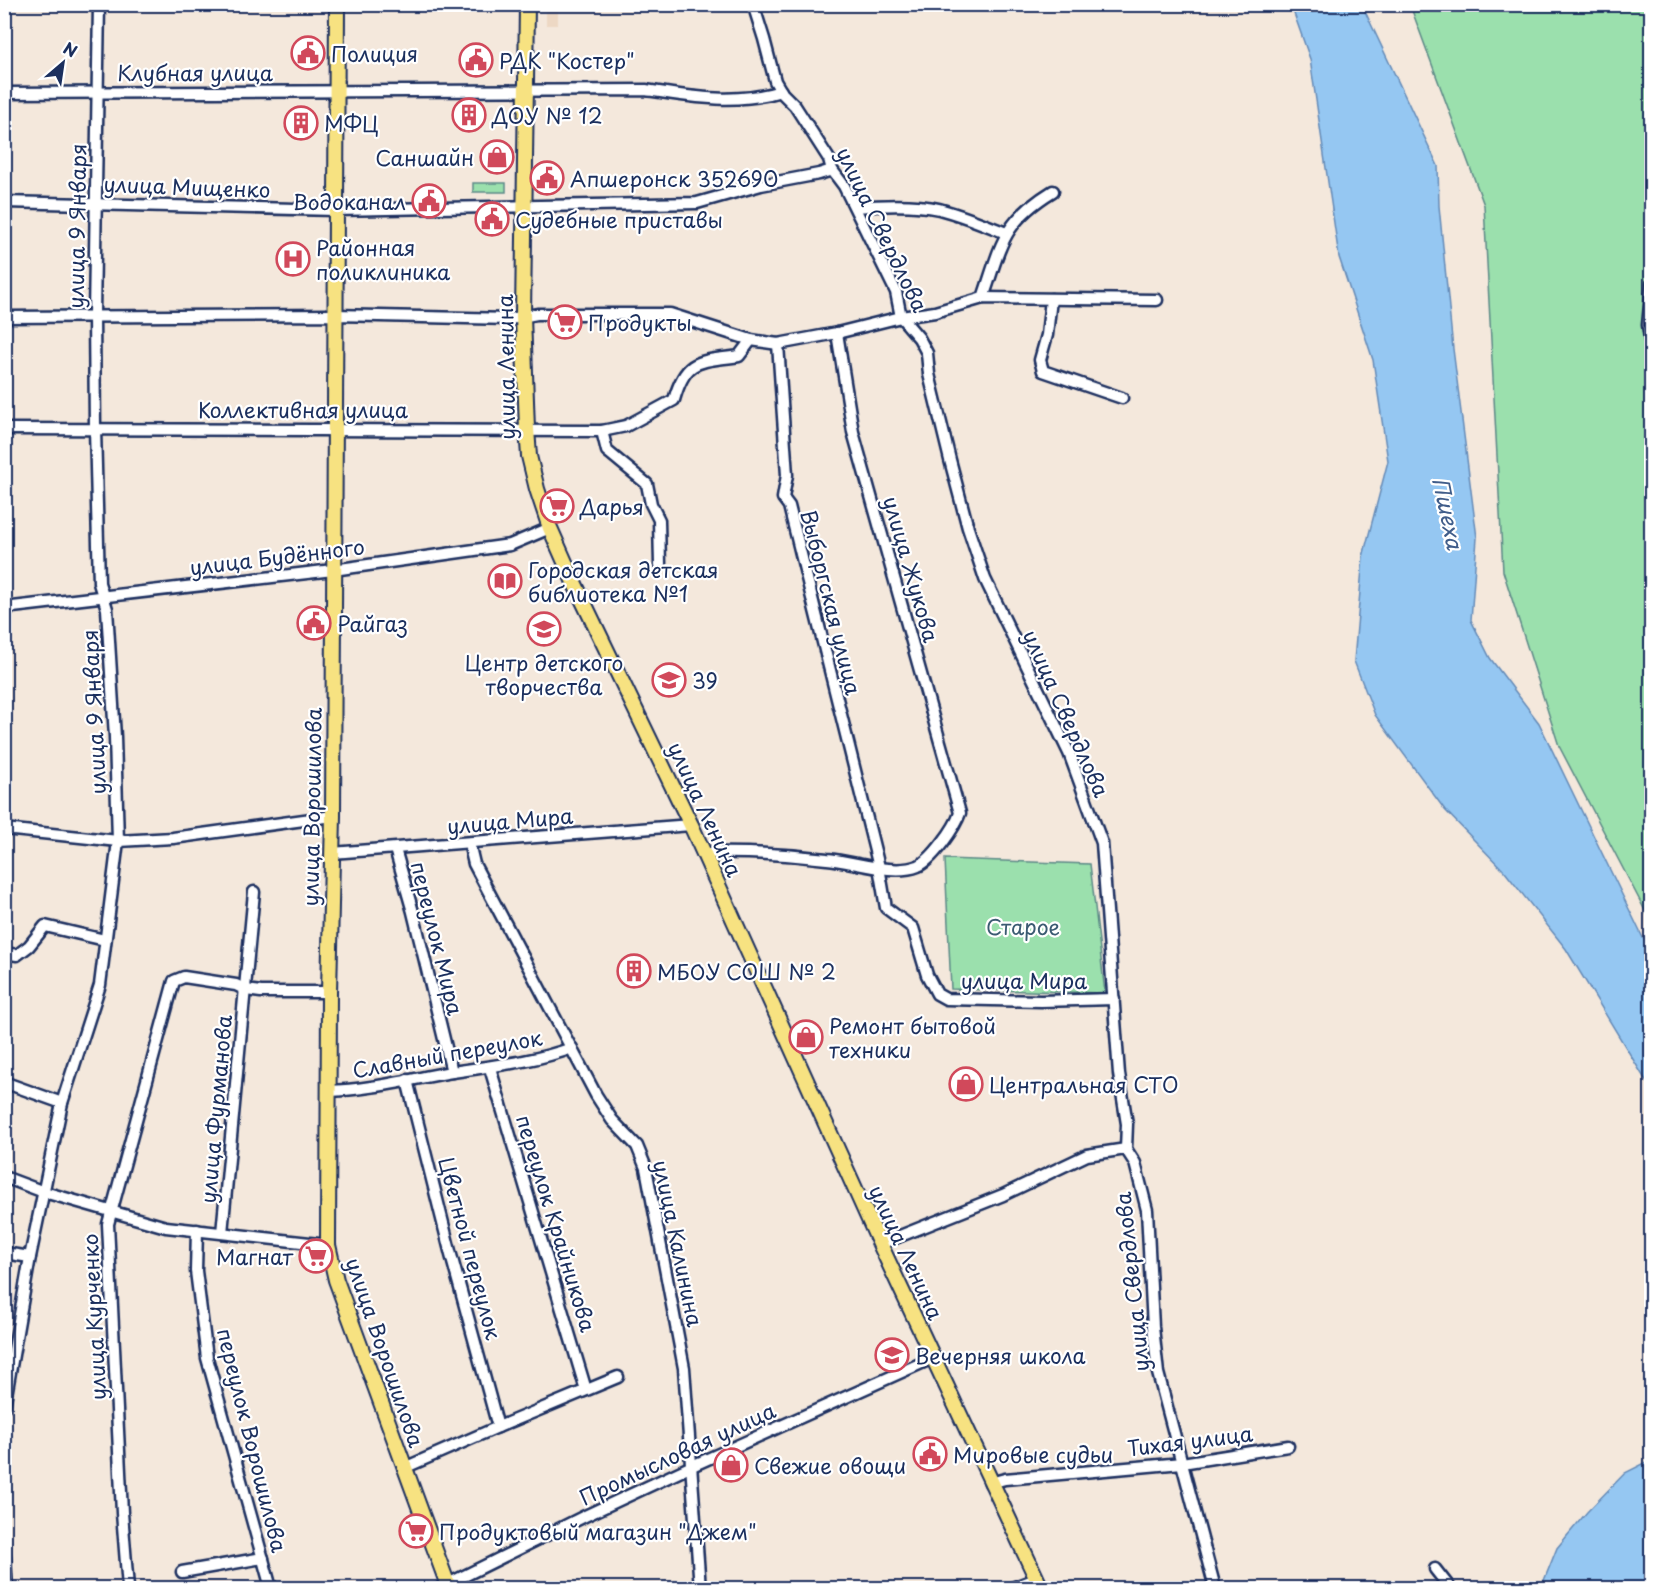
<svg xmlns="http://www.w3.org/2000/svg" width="1656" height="1593" font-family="'Playpen Sans',sans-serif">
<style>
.built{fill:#edd8c4}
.green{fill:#9be0ad;stroke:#5b8886;stroke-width:1.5}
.water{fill:#95c7f2;stroke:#648ab7;stroke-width:1.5}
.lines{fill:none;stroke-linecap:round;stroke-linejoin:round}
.minor-casing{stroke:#1b2f5e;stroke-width:15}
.major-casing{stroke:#1b2f5e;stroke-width:18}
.minor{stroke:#fff;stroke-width:10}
.major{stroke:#f7e281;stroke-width:14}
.labels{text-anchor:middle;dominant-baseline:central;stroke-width:4.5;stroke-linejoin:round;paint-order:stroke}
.poi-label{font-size:21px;fill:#1b2f5e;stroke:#fff;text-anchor:start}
.street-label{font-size:21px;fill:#1b2f5e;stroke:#fff}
.park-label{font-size:21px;fill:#3b5b72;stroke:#fff}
.water-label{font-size:22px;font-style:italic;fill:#405d8a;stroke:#fff}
</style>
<rect width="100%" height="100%" fill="#f4e8dc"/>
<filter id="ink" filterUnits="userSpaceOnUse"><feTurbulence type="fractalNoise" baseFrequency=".0167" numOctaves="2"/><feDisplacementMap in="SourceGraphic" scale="12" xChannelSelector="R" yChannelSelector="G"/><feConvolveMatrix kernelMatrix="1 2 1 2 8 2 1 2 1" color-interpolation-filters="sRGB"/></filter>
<g filter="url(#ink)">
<!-- built -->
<rect class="built" x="546" y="5" width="12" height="20"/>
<!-- green -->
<g class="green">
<path d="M 1410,5 L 1651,5 L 1651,922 L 1559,746 L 1503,571 L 1484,205 Z"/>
<rect x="473" y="183" width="33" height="9"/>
<path d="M 945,859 L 1090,864 L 1105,993 L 951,989 Z"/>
</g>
<!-- water -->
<g class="water">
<path d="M 1291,5 L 1362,5 L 1438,166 L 1439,206 L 1453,349 L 1477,538 L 1471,620 L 1490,658 L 1539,723 L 1643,938 L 1651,950 L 1651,1089 L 1566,949 L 1505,872 L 1445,810 L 1375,715 L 1354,661 L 1363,557 L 1388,461 L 1373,360 L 1339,257 L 1310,59 Z"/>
<path d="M 1651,1460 L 1651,1588 L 1541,1588 L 1557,1548 L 1587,1512 L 1625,1473 Z"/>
</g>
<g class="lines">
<!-- minor casing -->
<g class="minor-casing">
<g id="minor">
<path d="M 753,4 L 764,39 L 775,81 L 782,93 L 795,106 L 829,159 L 832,170 L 844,186 L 896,292 L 901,317 L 919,338 L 927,353 L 929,374 L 950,460 L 968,528 L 985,579 L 1069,753 L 1102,843 L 1119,1074 L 1127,1124 L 1126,1149 L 1135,1163 L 1147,1210 L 1153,1327 L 1158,1373 L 1215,1588"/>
<path d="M 4,93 L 646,90 C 691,97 736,105 781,91"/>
<path d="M 4,202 L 335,210 L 697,203 L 761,185 L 819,174 L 832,170"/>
<path d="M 855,207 C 880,205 914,203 939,209 C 962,215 984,224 1006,233"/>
<path d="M 1652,284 L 1648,325 L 1652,353"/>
<path d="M 983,298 C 1001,246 1002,222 1053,191"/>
<path d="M 1051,299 L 1047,335 L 1040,360 L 1043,371 L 1122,398"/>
<path d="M 4,317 L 335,315 L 510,319 L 537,314 L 670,314 L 751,340 L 778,344 L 837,333 L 901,317 L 935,312 L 983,298 L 1157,300"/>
<path d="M 778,344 L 787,475 L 783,498 L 789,506 L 879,867 L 886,908 L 913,928 L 927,975 L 937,994 L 946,999 L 1041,1001 L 1114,999"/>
<path d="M 4,429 L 602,431 L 626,426 L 674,400 C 686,357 700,362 739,356 L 751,340"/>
<path d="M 602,431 L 607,451 L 647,484 L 651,504 L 659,520 L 660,565"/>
<path d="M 4,608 L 333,570 L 510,545 L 550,528"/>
<path d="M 4,829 L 118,841 L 173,838 L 333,816"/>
<path d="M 469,843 L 474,864 L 596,1095 L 612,1120 L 637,1146 L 646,1168 L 684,1368 L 700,1588"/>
<path d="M 395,849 L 413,912 L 452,1072"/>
<path d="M 332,853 L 691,825"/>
<path d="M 704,853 C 744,852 787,854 827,859 C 853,861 893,876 918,866 C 932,860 955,828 960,813 L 853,432 L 837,333"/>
<path d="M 4,953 L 17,955 L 29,946 L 45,926 L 105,940"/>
<path d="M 490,1068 L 586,1390"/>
<path d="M 4,1080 L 9,1084 L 62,1103"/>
<path d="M 407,1080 L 451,1255 L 498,1427"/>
<path d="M 328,1091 C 368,1090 407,1080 446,1073 C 488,1066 531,1063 572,1048"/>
<path d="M 4,1177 L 44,1192 L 166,1227 L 328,1245"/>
<path d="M 197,1230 L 196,1271 L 207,1358 L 271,1588"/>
<path d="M 222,1233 L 254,892"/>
<path d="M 880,1244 L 1003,1195 L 1087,1155 L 1126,1149"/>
<path d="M 4,1253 L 30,1257"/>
<path d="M 4,1407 L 30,1257 L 62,1103 L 100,985 L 118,841 L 115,737 L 107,609 L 99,583 L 95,428 L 94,315 L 99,4"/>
<path d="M 404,1468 L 498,1427 L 618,1377"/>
<path d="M 990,1483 L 1005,1479 L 1182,1463 L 1288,1446"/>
<path d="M 4,1546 L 7,1588"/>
<path d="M 1435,1569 L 1450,1588"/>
<path d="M 182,1572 L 263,1558"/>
<path d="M 128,1588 L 122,1513 L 108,1224 L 174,981 L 184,977 L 236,985 L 246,990 L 261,992 L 329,992"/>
<path d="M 440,1588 L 585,1516 L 692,1466 L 933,1358"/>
<path d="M 1012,1588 L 1036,1579"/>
</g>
</g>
<!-- major casing -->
<g class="major-casing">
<g id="major">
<path d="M 337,4 L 333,816 L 329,992 L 328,1245 L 336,1280 L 449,1588"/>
<path d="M 527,4 L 523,316 L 527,429 L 529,456 L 537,489 L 550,528 L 572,578 L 691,825 L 880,1244 L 1041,1588"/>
</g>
</g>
<!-- minor -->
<use href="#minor" class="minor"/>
<!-- major -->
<use href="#major" class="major"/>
</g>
</g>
<!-- icons -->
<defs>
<g id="civic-ring" transform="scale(1.725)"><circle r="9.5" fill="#fff" stroke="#d1495b" stroke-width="1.5"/><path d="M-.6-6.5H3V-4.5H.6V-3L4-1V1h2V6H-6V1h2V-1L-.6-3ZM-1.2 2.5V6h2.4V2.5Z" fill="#d1495b"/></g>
<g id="building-ring" transform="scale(1.725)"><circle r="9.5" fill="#fff" stroke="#d1495b" stroke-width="1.5"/><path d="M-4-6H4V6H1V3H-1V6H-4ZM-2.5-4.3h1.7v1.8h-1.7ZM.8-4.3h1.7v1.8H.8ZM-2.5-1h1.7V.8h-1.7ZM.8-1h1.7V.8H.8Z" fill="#d1495b"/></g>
<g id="shop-ring" transform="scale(1.725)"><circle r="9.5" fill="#fff" stroke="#d1495b" stroke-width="1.5"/><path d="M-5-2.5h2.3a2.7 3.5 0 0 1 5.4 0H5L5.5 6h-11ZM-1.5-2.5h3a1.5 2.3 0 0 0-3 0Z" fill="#d1495b"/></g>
<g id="hospital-ring" transform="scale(1.725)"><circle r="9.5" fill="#fff" stroke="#d1495b" stroke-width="1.5"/><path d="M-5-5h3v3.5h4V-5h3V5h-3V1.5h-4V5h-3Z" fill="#d1495b"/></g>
<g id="supermarket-ring" transform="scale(1.725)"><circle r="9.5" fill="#fff" stroke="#d1495b" stroke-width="1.5"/><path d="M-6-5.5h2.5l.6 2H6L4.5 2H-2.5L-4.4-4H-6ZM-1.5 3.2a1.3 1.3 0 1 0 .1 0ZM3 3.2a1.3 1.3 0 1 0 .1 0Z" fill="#d1495b"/></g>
<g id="library-ring" transform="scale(1.725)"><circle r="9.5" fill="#fff" stroke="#d1495b" stroke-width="1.5"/><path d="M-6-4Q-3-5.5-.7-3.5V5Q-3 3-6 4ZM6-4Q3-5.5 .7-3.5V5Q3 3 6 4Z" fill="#d1495b"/></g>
<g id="school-ring" transform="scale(1.725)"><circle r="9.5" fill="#fff" stroke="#d1495b" stroke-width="1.5"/><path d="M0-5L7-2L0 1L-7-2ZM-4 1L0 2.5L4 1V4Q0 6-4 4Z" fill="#d1495b"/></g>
</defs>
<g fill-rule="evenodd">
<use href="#civic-ring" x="308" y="53"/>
<use href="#civic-ring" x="476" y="60"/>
<use href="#building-ring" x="469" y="115"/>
<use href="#building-ring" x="301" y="123"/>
<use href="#shop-ring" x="497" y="157"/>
<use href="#civic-ring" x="547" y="178"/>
<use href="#civic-ring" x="429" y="201"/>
<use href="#civic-ring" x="492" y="219"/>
<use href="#hospital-ring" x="293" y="259"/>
<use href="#supermarket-ring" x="565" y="322"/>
<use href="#supermarket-ring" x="557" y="506"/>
<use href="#library-ring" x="505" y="581"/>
<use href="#civic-ring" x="314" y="623"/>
<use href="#school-ring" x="544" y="629"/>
<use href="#school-ring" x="669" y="680"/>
<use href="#building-ring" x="634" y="971"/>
<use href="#shop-ring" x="806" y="1037"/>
<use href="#shop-ring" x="966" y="1084"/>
<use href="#supermarket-ring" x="316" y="1256"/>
<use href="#school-ring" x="892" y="1355"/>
<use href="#civic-ring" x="930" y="1454"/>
<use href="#shop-ring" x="731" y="1465"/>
<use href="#supermarket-ring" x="416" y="1531"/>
</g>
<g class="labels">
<!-- poi labels -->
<g class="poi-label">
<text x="331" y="53">Полиция</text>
<text x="499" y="60">РДК "Костер"</text>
<text x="492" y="115">ДОУ № 12</text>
<text x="324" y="123">МФЦ</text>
<text x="474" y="157" text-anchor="end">Саншайн</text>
<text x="570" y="178">Апшеронск 352690</text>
<text x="406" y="201" text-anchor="end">Водоканал</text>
<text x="515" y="219">Судебные приставы</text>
<text x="316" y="247">Районная<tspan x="316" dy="24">поликлиника</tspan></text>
<text x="588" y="322">Продукты</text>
<text x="580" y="506">Дарья</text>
<text x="528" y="569">Городская детская<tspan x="528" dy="24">библиотека №1</tspan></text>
<text x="337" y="623">Райгаз</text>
<text x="544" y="662" text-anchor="middle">Центр детского<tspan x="544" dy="24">творчества</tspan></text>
<text x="692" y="680">39</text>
<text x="657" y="971">МБОУ СОШ № 2</text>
<text x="829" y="1025">Ремонт бытовой<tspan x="829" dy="24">техники</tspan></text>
<text x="989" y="1084">Центральная СТО</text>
<text x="293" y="1256" text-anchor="end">Магнат</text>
<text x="915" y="1355">Вечерняя школа</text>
<text x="953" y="1454">Мировые судьи</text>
<text x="754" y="1465">Свежие овощи</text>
<text x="439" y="1531">Продуктовый магазин "Джем"</text>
</g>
<!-- street labels -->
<g class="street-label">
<text x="195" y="72">Клубная улица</text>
<text transform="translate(187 186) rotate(2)">улица Мищенко</text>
<text transform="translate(76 226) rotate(-89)">улица 9 Января</text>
<text transform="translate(883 229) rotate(64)">улица Свердлова</text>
<text transform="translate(505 367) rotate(-91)">улица Ленина</text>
<text x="303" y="409">Коллективная улица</text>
<text transform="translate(277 556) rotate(-7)">улица Будённого</text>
<text transform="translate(912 569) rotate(74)">улица Жукова</text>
<text transform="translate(832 602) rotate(76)">Выборгская улица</text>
<text transform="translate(93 712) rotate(-93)">улица 9 Января</text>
<text transform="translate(1067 713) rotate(66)">улица Свердлова</text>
<text transform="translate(311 807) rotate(-89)">улица Ворошилова</text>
<text transform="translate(706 809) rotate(65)">улица Ленина</text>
<text transform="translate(510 820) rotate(-5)">улица Мира</text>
<text transform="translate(438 938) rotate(76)">переулок Мира</text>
<text x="1024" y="980">улица Мира</text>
<text transform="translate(447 1053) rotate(-10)">Славный переулок</text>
<text transform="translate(215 1109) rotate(-85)">улица Фурманова</text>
<text transform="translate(557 1223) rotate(73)">переулок Крайникова</text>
<text transform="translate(679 1243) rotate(78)">улица Калинина</text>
<text transform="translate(471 1248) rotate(75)">Цветной переулок</text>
<text transform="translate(907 1252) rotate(65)">улица Ленина</text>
<text transform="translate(1131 1282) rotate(-96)">улица Свердлова</text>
<text transform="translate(93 1317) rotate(-93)">улица Курченко</text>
<text transform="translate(386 1352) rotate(71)">улица Ворошилова</text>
<text transform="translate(253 1440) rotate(76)">переулок Ворошилова</text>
<text transform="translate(1190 1440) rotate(-7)">Тихая улица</text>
<text transform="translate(677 1453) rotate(-25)">Промысловая улица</text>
</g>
<!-- park labels -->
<g class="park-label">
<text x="1023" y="926">Старое</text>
</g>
<!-- water labels -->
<g class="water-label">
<text transform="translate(1449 513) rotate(78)">Пшеха</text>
</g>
</g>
<!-- margin -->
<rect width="1656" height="1593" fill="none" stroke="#fff" stroke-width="24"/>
<rect x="12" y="12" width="1632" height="1569" fill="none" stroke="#1b2f5e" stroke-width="2" filter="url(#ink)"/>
<!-- north arrow -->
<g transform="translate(63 63) rotate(29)" stroke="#ffffff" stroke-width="4.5" paint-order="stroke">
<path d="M0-4.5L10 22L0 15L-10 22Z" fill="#1b2f5e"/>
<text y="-9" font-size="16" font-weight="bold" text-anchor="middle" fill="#1b2f5e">N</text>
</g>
</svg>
